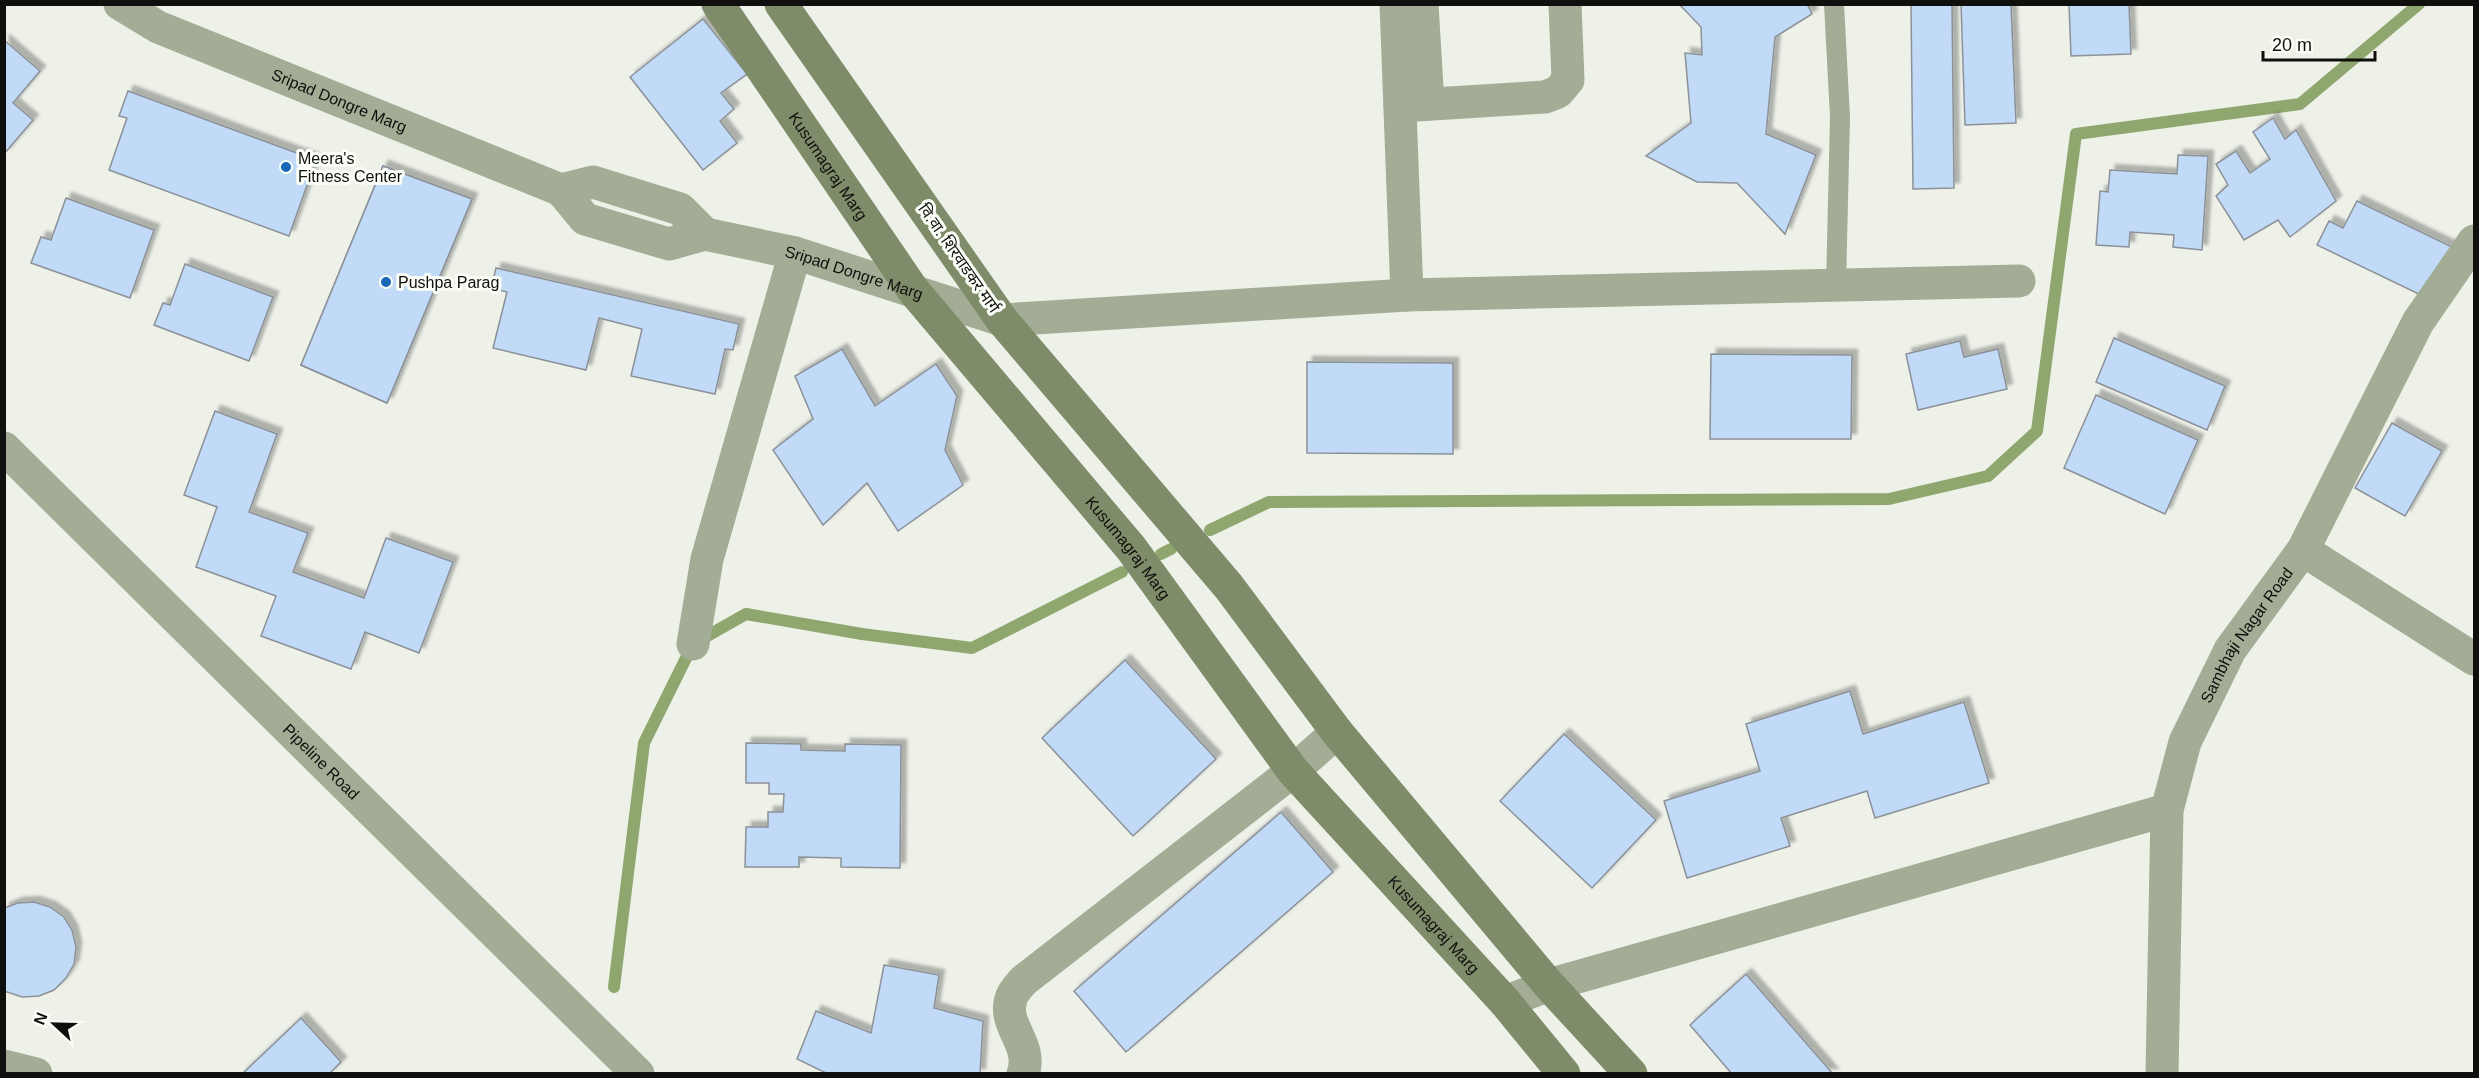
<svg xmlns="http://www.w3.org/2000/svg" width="2479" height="1078" font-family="Arial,'Noto Sans Devanagari',sans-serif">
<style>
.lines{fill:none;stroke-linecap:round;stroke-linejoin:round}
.stream{stroke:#90a66f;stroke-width:12}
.building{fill:#c1daf7;stroke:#8c9198;stroke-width:1.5;filter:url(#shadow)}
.lane{stroke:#a3ad95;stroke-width:20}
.street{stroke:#a3ad95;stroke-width:33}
.secondary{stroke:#7e8c69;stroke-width:33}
.poi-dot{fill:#1768b6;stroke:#fbfef6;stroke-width:2}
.labels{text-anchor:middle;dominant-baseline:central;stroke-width:6;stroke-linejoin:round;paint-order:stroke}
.street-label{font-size:16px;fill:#0f100d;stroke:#fbfef6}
.poi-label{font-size:16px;fill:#0f100d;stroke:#fbfef6;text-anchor:start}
</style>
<defs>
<filter id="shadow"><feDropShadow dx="5.5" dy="-5.5" stdDeviation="1.5" flood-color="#0004"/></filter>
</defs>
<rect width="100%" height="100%" fill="#edf1e8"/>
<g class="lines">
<!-- stream -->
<g class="stream">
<path d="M 1210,530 L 1269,502 L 1889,499 L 1988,476 L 2037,431 L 2076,134 L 2300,104 L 2419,4"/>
<path d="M 1161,554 L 1171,549"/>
<path d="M 614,987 L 644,743 L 693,644 L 746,614 L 862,634 L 972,648 L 1122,572"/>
</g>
</g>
<!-- building -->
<g class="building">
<path d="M 1679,4 L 1807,4 L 1812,14 L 1775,37 L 1766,134 L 1816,155 L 1785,234 L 1737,183 L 1697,182 L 1646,156 L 1691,123 L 1685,53 L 1702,55 L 1701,27 Z"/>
<path d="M 1952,4 L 1954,188 L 1913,189 L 1911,5 Z"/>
<path d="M 1961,4 L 2011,4 L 2016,123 L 1965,125 Z"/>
<path d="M 2069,4 L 2129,4 L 2131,54 L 2071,56 Z"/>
<path d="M 703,19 L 747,74 L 721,93 L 734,109 L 720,121 L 737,143 L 703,170 L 630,77 Z"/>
<path d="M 4,40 L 40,71 L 13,103 L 33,120 L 4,154 Z"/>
<path d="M 128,91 L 316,160 L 289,236 L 109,170 L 127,118 L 119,116 Z"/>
<path d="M 2273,118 L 2285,139 L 2296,130 L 2336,201 L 2290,237 L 2278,220 L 2244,240 L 2216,196 L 2228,185 L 2216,164 L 2236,151 L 2250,173 L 2270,159 L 2253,132 Z"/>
<path d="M 2178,155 L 2208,156 L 2202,250 L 2173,247 L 2174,235 L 2130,232 L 2129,247 L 2096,245 L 2100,191 L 2108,192 L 2110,170 L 2177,174 Z"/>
<path d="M 383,166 L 472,199 L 387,403 L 301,365 Z"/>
<path d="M 383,166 L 472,199 L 387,403 L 301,365 Z"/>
<path d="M 66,198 L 154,230 L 130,298 L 31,263 L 41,237 L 51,240 Z"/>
<path d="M 2357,201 L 2452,247 L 2427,298 L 2317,245 L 2329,221 L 2343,228 Z"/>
<path d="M 185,264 L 273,297 L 249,361 L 154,325 L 163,303 L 170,305 Z"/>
<path d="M 496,268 L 739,324 L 733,350 L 725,349 L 715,394 L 631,376 L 642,329 L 599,318 L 586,370 L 493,348 L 507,292 L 491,288 Z"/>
<path d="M 2114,338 L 2225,386 L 2207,430 L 2096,382 Z"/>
<path d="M 1960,341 L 1964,357 L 1998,349 L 2007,389 L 1918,410 L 1906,354 Z"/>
<path d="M 842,349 L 875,406 L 936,364 L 957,396 L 945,450 L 963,485 L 898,531 L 867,483 L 823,525 L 773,450 L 813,419 L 795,376 Z"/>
<path d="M 1711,354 L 1852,355 L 1851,439 L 1710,439 Z"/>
<path d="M 1307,362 L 1453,363 L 1453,454 L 1307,453 Z"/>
<path d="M 2096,395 L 2198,440 L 2165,514 L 2064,468 Z"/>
<path d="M 215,411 L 277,434 L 249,512 L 308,533 L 293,572 L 364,598 L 386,538 L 453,562 L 419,653 L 365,632 L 351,669 L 261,636 L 276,596 L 196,567 L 217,507 L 184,495 Z"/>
<path d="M 2392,423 L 2442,451 L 2405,516 L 2355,488 Z"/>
<path d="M 1125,660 L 1216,759 L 1133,836 L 1042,738 Z"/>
<path d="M 1850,691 L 1863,734 L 1964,702 L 1989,783 L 1875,818 L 1867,791 L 1781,818 L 1790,846 L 1687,878 L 1664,801 L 1760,771 L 1746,724 Z"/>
<path d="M 1564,734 L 1656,820 L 1592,888 L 1500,801 Z"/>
<path d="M 746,743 L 801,744 L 801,750 L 845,751 L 845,744 L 901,745 L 900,868 L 841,867 L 841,858 L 799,857 L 799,867 L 745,867 L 746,827 L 768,827 L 768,812 L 783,812 L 784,794 L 769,794 L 769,783 L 746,783 Z"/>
<path d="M 1281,812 L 1333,872 L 1126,1052 L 1074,991 Z"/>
<path d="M 34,902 L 50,907 L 64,917 L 72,930 L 76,947 L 74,964 L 66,978 L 54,990 L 39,996 L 22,997 L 4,991 L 4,908 L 18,903 Z"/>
<path d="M 884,965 L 939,975 L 934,1008 L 983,1021 L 980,1074 L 828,1074 L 797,1059 L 816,1011 L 871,1033 Z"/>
<path d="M 1746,974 L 1833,1074 L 1732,1074 L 1690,1025 Z"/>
<path d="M 301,1018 L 341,1062 L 329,1074 L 242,1074 Z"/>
</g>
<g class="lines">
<!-- lane -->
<path class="lane" d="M 1834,4 L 1840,117 L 1836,285"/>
<!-- street -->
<g class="street">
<path id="s1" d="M 120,4 L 158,27 L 561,190 L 585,219 L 669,244 L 705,234 L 680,209 L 593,182 L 561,190"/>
<path d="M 1396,4 L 1407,295"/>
<path d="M 1422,4 L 1428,104"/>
<path d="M 1400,106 L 1545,97 L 1558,92 L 1568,80 L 1565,4"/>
<path id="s2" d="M 705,234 L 795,253 L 1002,320 L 1407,295 L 2019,281"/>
<path id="s3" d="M 4,448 L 638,1074"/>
<path d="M 2303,550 L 2474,659"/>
<path d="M 693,644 L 707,559 L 795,253"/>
<path d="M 1505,1002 L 1549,985 L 2167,810"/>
<path d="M 4,1066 L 36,1074"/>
<path d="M 1023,1074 C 1034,1043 1000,1025 1012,996 C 1014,991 1020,985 1023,981 L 1293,771 L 1337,732"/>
<path id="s4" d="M 2162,1074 L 2167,810 L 2185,742 L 2230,650 L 2303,550 L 2418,322 L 2474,241"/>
</g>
<!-- secondary -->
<g class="secondary">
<path id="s5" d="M 718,4 L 913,290 L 1131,548 L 1293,771 L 1505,1002 L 1564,1074"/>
<path d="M 781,4 L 1002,320 L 1229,587 L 1337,732 L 1549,985 L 1631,1074"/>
</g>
</g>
<!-- markers -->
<g class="poi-dot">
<circle cx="286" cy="167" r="6"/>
<circle cx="386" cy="282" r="6"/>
</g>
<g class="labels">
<!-- street labels -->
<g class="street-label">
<text stroke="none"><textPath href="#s1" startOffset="240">Sripad Dongre Marg</textPath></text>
<text stroke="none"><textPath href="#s5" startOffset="196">Kusumagraj Marg</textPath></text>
<text transform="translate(959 258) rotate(55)">वि.वा. शिरवाडकर मार्ग</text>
<text stroke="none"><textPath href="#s2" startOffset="154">Sripad Dongre Marg</textPath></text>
<text stroke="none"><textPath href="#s5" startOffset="682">Kusumagraj Marg</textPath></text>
<text stroke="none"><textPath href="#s4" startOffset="458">Sambhaji Nagar Road</textPath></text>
<text stroke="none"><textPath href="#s3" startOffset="446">Pipeline Road</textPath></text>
<text stroke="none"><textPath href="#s5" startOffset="1168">Kusumagraj Marg</textPath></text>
</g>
<!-- poi labels -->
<g class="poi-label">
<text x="298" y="158">Meera's<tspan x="298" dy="18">Fitness Center</tspan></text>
<text x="398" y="282">Pushpa Parag</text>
</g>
</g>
<!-- border -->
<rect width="2479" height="1078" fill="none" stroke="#0f100d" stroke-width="12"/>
<!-- north arrow -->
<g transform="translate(54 1024) rotate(292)" stroke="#fbfef6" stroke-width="4.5" paint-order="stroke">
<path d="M0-4.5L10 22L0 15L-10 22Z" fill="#0f100d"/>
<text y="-9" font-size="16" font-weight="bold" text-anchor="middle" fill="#0f100d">N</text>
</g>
<!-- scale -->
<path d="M2263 51v9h112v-9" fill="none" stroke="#0f100d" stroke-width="3"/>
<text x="2272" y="51" font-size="18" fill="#0f100d" stroke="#fbfef6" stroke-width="4.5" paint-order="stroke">20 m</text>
</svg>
